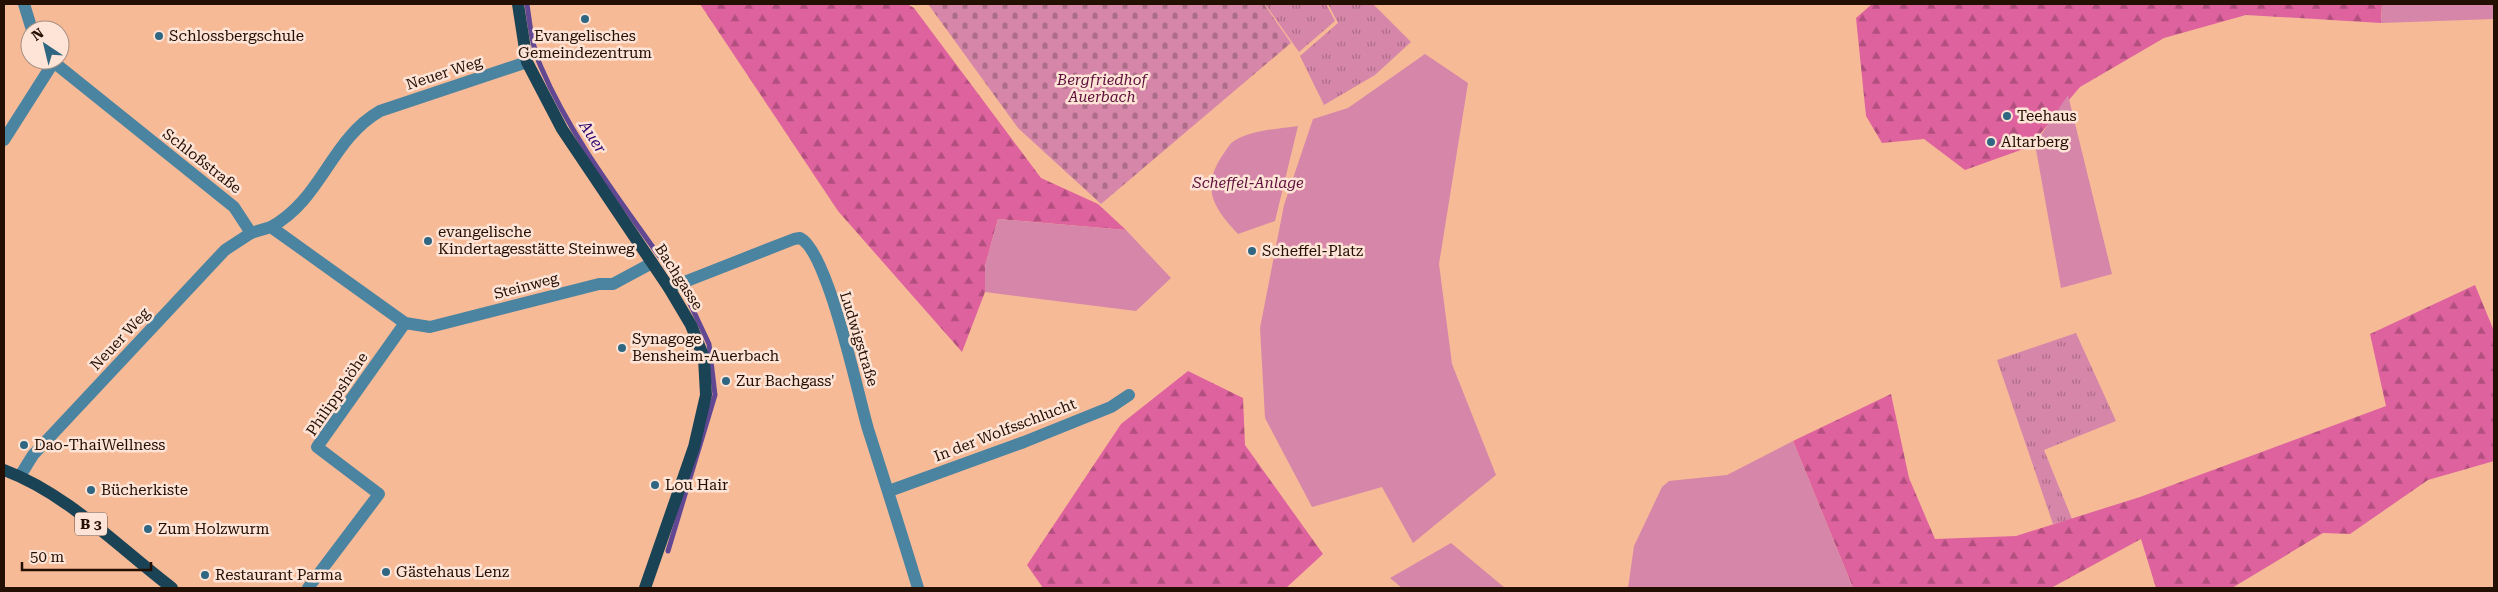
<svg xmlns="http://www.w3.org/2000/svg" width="2498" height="592" font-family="'Roboto Serif',serif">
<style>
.grass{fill:url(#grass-tufts)}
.forest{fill:url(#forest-firs)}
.cemetery{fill:url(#cemetery-stones)}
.green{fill:#d586a9}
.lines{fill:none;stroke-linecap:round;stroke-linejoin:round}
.stream{stroke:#624893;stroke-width:5}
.minor{stroke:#4a84a1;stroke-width:12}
.major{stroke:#1a4356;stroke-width:12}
.poi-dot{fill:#2f6681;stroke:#fee4d6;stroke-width:2}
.labels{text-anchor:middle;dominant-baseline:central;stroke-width:5;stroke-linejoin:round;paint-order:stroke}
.shield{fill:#fee4d6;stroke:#654f42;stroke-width:1}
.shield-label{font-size:14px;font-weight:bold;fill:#240f03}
.poi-label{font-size:15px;fill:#240f03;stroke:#fee4d6;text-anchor:start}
.street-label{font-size:15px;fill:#240f03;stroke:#fee4d6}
.park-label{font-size:15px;font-style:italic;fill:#5e103c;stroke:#fee4d6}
.water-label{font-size:16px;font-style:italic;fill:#320470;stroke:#fee4d6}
</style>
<defs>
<pattern id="grass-tufts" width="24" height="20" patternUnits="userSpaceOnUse" patternTransform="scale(1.25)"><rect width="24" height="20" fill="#d586a9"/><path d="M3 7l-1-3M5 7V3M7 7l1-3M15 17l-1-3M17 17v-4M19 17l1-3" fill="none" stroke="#ad6c87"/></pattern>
<pattern id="forest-firs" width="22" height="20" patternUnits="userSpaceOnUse" patternTransform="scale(1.25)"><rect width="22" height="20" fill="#dd629e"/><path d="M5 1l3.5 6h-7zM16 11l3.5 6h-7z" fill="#b34f7f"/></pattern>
<pattern id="cemetery-stones" width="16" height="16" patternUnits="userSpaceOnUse" patternTransform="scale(1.25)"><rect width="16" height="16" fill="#d586a9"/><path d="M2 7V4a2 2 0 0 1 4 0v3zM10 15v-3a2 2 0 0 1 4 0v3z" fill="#ad6c87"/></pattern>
</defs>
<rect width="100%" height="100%" fill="#f7ba97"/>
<!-- grass -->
<g class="grass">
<path d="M 1265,4 L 1326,4 L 1335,21 L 1299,52 Z"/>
<path d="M 1328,4 L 1373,4 L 1411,42 L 1375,75 L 1324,105 L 1300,56 L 1338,23 Z"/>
<path d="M 2076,333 L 2116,421 L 2044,450 L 2072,519 L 2053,524 L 1997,360 Z"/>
</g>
<!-- forest -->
<g class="forest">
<path d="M 700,4 L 907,4 L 914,8 L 1041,178 L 1098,204 L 1126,230 L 998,219 L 985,266 L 985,292 L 962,352 L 838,211 Z"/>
<path d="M 1872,4 L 2382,4 L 2381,23 L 2246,15 L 2164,38 L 2080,87 L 2029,147 L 1965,170 L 1924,139 L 1882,143 L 1866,116 L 1856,18 Z"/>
<path d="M 2475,285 L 2494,331 L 2494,461 L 2428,480 L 2350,534 L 2323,533 L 2232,588 L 2156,588 L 2141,539 L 2051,588 L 1853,588 L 1793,441 L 1891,394 L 1909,478 L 1935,539 L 2016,536 L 2140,497 L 2386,406 L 2370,334 Z"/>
<path d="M 1188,371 L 1243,398 L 1245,445 L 1323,554 L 1286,588 L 1043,588 L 1027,565 L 1121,424 Z"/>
</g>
<!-- cemetery -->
<path class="cemetery" d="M 928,4 L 1264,4 L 1291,43 L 1101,204 L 1018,128 Z"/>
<!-- green -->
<g class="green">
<path d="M 2382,4 L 2494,4 L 2494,19 L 2381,23 Z"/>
<path d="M 1425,54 L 1468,83 L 1439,264 L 1452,364 L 1496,475 L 1413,543 L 1382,487 L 1312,507 L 1265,418 L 1260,328 L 1284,205 L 1313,119 L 1348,108 Z"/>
<path d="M 2068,95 L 2112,274 L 2061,288 L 2035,144 Z"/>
<path d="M 1298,126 L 1275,221 L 1238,234 C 1215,209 1200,189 1222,156 C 1225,152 1229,144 1234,141 C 1252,130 1277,129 1298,126 Z"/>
<path d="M 998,219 L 1126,230 L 1171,278 L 1136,311 L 985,292 L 985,266 Z"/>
<path d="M 1793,441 L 1853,588 L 1628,588 L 1634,546 L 1662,487 L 1669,481 L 1727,475 Z"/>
<path d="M 1451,543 L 1505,588 L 1402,588 L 1390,578 Z"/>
</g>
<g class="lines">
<!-- stream -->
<g class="stream">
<path d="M 527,4 C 530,25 532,47 541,67 C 572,140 624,205 669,270"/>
<path d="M 668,551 L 715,395 L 709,344 L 686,295"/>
</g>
<!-- minor -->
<g class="minor">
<path d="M 24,4 L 32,30"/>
<path d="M 51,60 L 234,207 L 251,233 L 271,227 L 405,323 L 430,327 L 599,284 L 613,284 L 652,263"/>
<path d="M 4,140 L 53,63"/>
<path d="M 271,227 C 323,198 330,140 380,111 L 527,62"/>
<path d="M 669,288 L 794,239 L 800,238 C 828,251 858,395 868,429 C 885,482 902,535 918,588"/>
<path d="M 20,476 L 33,455 L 225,250 L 251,233"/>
<path d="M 889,491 L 1024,442 L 1111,407 L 1129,395"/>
<path d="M 308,588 L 379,494 L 317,447 L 405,323"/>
</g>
<!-- major -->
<g class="major">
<path d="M 518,4 L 527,62 L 562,129 L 669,288 L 691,325 L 704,358 L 706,395 L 694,447 L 645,588"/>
<path d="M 4,470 C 68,494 118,547 172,588"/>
</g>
</g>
<!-- markers -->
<g class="poi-dot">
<circle cx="585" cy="19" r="5"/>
<circle cx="159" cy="36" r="5"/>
<circle cx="2007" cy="116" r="5"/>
<circle cx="1991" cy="142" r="5"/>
<circle cx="428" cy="241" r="5"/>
<circle cx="1252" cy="251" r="5"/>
<circle cx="622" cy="348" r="5"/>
<circle cx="726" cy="381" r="5"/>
<circle cx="24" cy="445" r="5"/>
<circle cx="655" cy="485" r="5"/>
<circle cx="91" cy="490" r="5"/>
<circle cx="148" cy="529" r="5"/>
<circle cx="386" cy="572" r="5"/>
<circle cx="205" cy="575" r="5"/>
</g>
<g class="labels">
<!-- shield labels -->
<rect class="shield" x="75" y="512.5" width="32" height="23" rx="4"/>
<g class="shield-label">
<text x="91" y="524">B 3</text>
</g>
<!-- poi labels -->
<g class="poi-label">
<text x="169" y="36">Schlossbergschule</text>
<text x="585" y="36" text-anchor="middle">Evangelisches<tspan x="585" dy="17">Gemeindezentrum</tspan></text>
<text x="2017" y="116">Teehaus</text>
<text x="2001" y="142">Altarberg</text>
<text x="438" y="232">evangelische<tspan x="438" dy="17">Kindertagesstätte Steinweg</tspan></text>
<text x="1262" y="251">Scheffel-Platz</text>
<text x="632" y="339">Synagoge<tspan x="632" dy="17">Bensheim-Auerbach</tspan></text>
<text x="736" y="381">Zur Bachgass'</text>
<text x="34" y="445">Dao-ThaiWellness</text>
<text x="665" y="485">Lou Hair</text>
<text x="101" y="490">Bücherkiste</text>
<text x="158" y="529">Zum Holzwurm</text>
<text x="396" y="572">Gästehaus Lenz</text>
<text x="215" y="575">Restaurant Parma</text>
</g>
<!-- street labels -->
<g class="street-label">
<text transform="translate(444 73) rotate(-18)">Neuer Weg</text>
<text transform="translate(202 161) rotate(38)">Schloßstraße</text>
<text transform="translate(679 277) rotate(57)">Bachgasse</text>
<text transform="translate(526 286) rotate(-15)">Steinweg</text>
<text transform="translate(120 339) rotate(-47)">Neuer Weg</text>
<text transform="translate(859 339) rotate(73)">Ludwigstraße</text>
<text transform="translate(337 394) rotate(-56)">Philippshöhe</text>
<text transform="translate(1005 430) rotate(-21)">In der Wolfsschlucht</text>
</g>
<!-- park labels -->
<g class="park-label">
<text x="1102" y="80">Bergfriedhof<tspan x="1102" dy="17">Auerbach</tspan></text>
<text x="1248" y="183">Scheffel-Anlage</text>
</g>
<!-- water labels -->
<g class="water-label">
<text transform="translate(593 137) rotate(57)">Auer</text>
</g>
</g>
<!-- border -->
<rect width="2498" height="592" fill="none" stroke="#240f03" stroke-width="10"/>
<!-- north arrow -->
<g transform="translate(45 45) rotate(325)"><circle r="24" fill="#fee4d6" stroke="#a78f82"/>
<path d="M0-4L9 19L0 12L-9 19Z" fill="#2f6681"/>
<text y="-8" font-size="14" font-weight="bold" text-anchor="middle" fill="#240f03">N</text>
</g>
<!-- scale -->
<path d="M22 562v8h129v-8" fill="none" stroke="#240f03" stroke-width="2.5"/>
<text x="30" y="562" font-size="15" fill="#240f03" stroke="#fee4d6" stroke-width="4" paint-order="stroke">50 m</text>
</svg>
